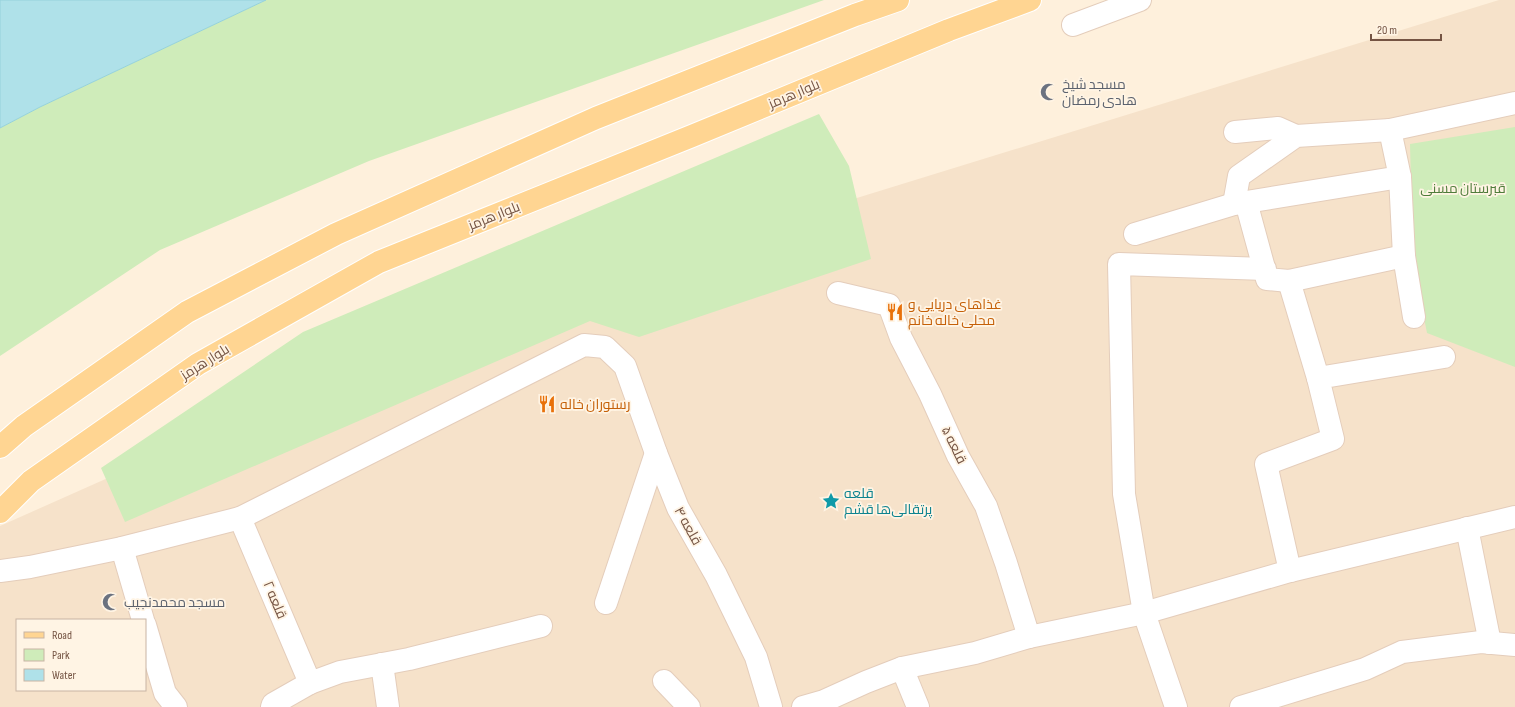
<svg xmlns="http://www.w3.org/2000/svg" width="1515" height="707" font-family="'Sofia Sans Condensed',Cairo,sans-serif">
<style>
.residential{fill:#f6e2ca;fill-rule:evenodd}
.green{fill:#cfecba}
.water{fill:#afe1e9;stroke:#95d2db}
.lines{fill:none;stroke-linecap:round;stroke-linejoin:round}
.minor-casing{stroke:#e4cdbb;stroke-width:24}
.major-casing{stroke:#fff;stroke-width:24}
.minor{stroke:#fff;stroke-width:22}
.major{stroke:#ffd592;stroke-width:22}
.labels{text-anchor:middle;dominant-baseline:central;stroke-width:3.5;stroke-linejoin:round;paint-order:stroke}
.worship-label{font-size:14px;fill:#5b616d;stroke:#fff4e4;text-anchor:start}
.street-label{font-size:14px;fill:#755443;stroke:#fff4e4}
.park-label{font-size:14px;fill:#4f7c3a;stroke:#fff4e4}
.food-label{font-size:14px;fill:#c56008;stroke:#fff4e4;text-anchor:start}
.culture-label{font-size:14px;fill:#0d838f;stroke:#fff4e4;text-anchor:start}
</style>
<rect width="100%" height="100%" fill="#fef0dc"/>
<!-- residential -->
<path class="residential" d="M 1499,0 L 1515,0 L 1515,707 L 0,707 L 0,526 L 514,297 L 740,234 ZM 17,620 L 145,620 L 145,690 L 17,690 Z"/>
<!-- green -->
<g class="green">
<path d="M 266,0 L 824,0 L 369,161 L 160,250 L 0,356 L 0,128 L 40,107 Z"/>
<path d="M 819,114 L 849,166 L 871,259 L 639,337 L 590,321 L 125,522 L 101,468 L 303,332 Z"/>
<path d="M 1515,127 L 1515,367 L 1427,333 L 1413,262 L 1410,144 Z"/>
</g>
<!-- water -->
<path class="water" d="M 0,0 L 266,0 L 40,107 L 0,128 Z"/>
<g class="lines">
<!-- minor casing -->
<g class="minor-casing">
<g id="minor">
<path d="M 1073,25 L 1140,0"/>
<path d="M 1235,132 L 1278,128 L 1296,136"/>
<path d="M 1246,202 L 1267,279 L 1289,281 L 1404,256"/>
<path d="M 1234,204 L 1239,176 L 1296,136 L 1390,130"/>
<path d="M 1135,234 L 1234,204 L 1400,177"/>
<path d="M 1289,281 L 1318,378"/>
<path d="M 838,293 L 889,305 L 901,338 L 930,394 L 958,456 L 986,506 L 1006,563 L 1029,637"/>
<path d="M 1414,317 L 1404,256 L 1400,177 L 1390,130 L 1515,103"/>
<path d="M 240,518 L 310,683"/>
<path d="M 1467,528 L 1490,643"/>
<path d="M 122,548 L 143,620"/>
<path d="M 0,571 L 30,567 L 122,548 L 240,518 L 584,345 L 605,347 L 625,366 L 656,453 L 678,508 L 716,575 L 756,657 L 771,707"/>
<path d="M 1290,571 L 1266,464 L 1333,439 L 1318,378 L 1444,357"/>
<path d="M 606,603 L 656,453"/>
<path d="M 145,625 L 165,693 L 176,707"/>
<path d="M 382,664 L 388,707"/>
<path d="M 902,668 L 918,707"/>
<path d="M 664,681 L 689,707"/>
<path d="M 272,707 L 273,704 L 310,683 L 340,672 L 409,659 L 541,626"/>
<path d="M 803,707 L 824,701 L 866,682 L 902,668 L 975,653 L 1029,637 L 1144,613 L 1290,571 L 1515,517"/>
<path d="M 1176,707 L 1144,613 L 1124,494 L 1119,264 L 1265,269"/>
<path d="M 1241,707 L 1365,669 L 1402,652 L 1481,642 L 1515,645"/>
</g>
</g>
<!-- major casing -->
<g class="major-casing">
<g id="major">
<path d="M 0,447 L 24,426 L 187,312 L 336,234 L 596,118 L 855,15 L 898,0"/>
<path d="M 0,512 L 31,481 L 198,364 L 379,262 L 692,136 L 949,30 L 1030,0"/>
</g>
</g>
<!-- minor -->
<use href="#minor" class="minor"/>
<!-- major -->
<use href="#major" class="major"/>
</g>
<!-- icons -->
<defs>
<g id="mosque-bare" transform="scale(1.38)"><path d="M3.5-4.9A6 6 0 1 0 3.5 4.9A5 5 0 1 1 3.5-4.9Z" fill="#6b7280" stroke="#fff4e4" stroke-width="2.5" paint-order="stroke"/></g>
<g id="restaurant-bare" transform="scale(1.38)"><path d="M-5-6h1v4h1v-4h1v4h1v-4h1v5L-1.5 .5V6h-2V.5L-5-1ZM5-6V6H3V1.5H1.5Q1.5-4 5-6Z" fill="#e8710a" stroke="#fff4e4" stroke-width="2.5" paint-order="stroke"/></g>
<g id="sight-bare" transform="scale(1.38)"><path d="M0-6L1.8-2.2L6-1.7L2.9 1.2L3.7 5.4L0 3.3L-3.7 5.4L-2.9 1.2L-6-1.7L-1.8-2.2Z" fill="#0f9aa8" stroke="#fff4e4" stroke-width="2.5" paint-order="stroke"/></g>
</defs>
<g fill-rule="evenodd">
<use href="#mosque-bare" x="1049" y="92"/>
<use href="#restaurant-bare" x="895" y="312"/>
<use href="#restaurant-bare" x="547" y="404"/>
<use href="#sight-bare" x="831" y="501"/>
<use href="#mosque-bare" x="111" y="602"/>
</g>
<g class="labels">
<!-- worship labels -->
<g class="worship-label">
<text x="1062" y="84">مسجد شیخ<tspan x="1062" dy="16">هادی رمضان</tspan></text>
<text x="124" y="602">مسجد محمدنجیب</text>
</g>
<!-- street labels -->
<g class="street-label">
<text transform="translate(794 94) rotate(-23)">بلوار هرمز</text>
<text transform="translate(494 216) rotate(-22)">بلوار هرمز</text>
<text transform="translate(205 362) rotate(-32)">بلوار هرمز</text>
<text transform="translate(954 445) rotate(64)">قلعه ۵</text>
<text transform="translate(688 526) rotate(61)">قلعه ۴</text>
<text transform="translate(275 600) rotate(67)">قلعه ۲</text>
</g>
<!-- park labels -->
<g class="park-label">
<text x="1463" y="188">قبرستان مسنی</text>
</g>
<!-- food labels -->
<g class="food-label">
<text x="908" y="304">غذاهای دریایی و<tspan x="908" dy="16">محلی خاله‌ خانم</tspan></text>
<text x="560" y="404">رستوران خاله</text>
</g>
<!-- culture labels -->
<g class="culture-label">
<text x="844" y="493">قلعه<tspan x="844" dy="16">پرتقالی‌ها قشم</tspan></text>
</g>
</g>
<!-- legend -->
<rect x="16" y="619" width="130" height="72" fill="#fff4e4" stroke="#c8b4a4"/>
<rect x="24" y="632" width="20" height="6" fill="#ffd592" stroke="#c8b4a4"/>
<text x="52" y="639" font-size="12" fill="#755443">Road</text>
<rect x="24" y="649" width="20" height="12" fill="#cfecba" stroke="#c8b4a4"/>
<text x="52" y="659" font-size="12" fill="#755443">Park</text>
<rect x="24" y="669" width="20" height="12" fill="#afe1e9" stroke="#c8b4a4"/>
<text x="52" y="679" font-size="12" fill="#755443">Water</text>
<!-- scale -->
<path d="M1371 34v6h70v-6" fill="none" stroke="#755443" stroke-width="2"/>
<text x="1377" y="34" font-size="12" fill="#755443" stroke="#fff4e4" stroke-width="3" paint-order="stroke">20 m</text>
</svg>
